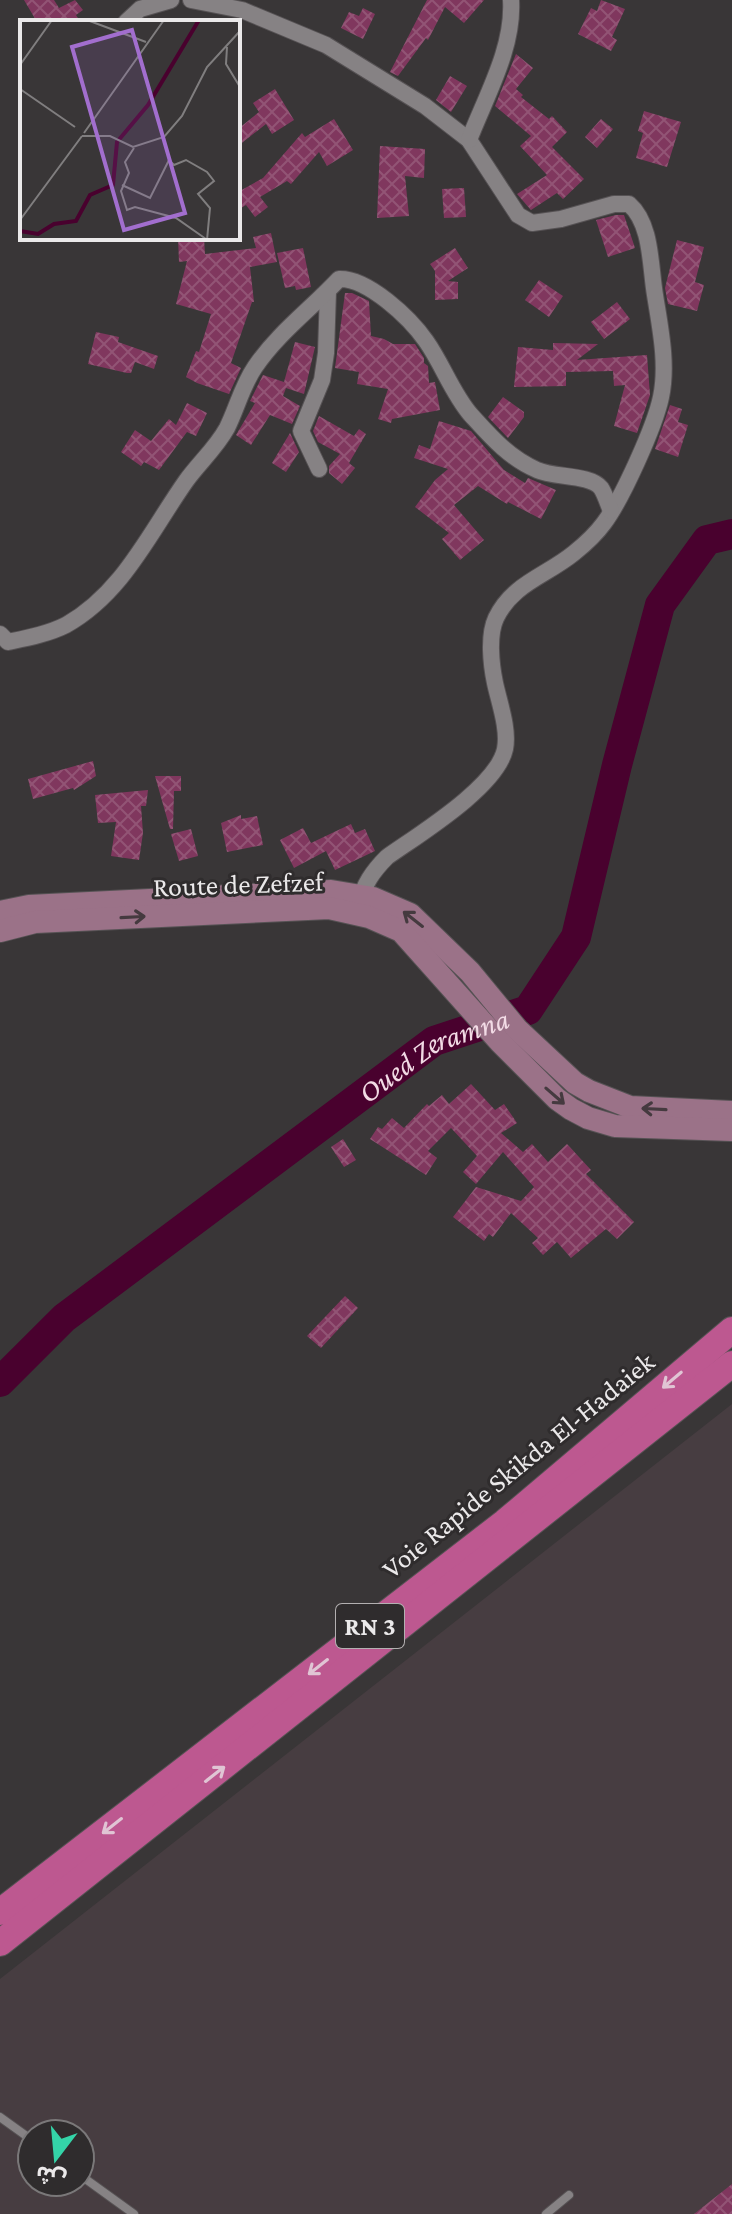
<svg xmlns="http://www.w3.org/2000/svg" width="732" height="2214" font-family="'Crimson Pro','Noto Sans Arabic',serif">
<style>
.built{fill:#473d41;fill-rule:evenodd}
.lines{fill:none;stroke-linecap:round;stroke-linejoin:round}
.river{stroke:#49012e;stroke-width:30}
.building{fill:url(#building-cross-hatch)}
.service-casing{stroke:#565254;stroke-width:10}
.minor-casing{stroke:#565254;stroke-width:18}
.secondary-casing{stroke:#565254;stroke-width:24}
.trunk-casing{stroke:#565254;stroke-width:28}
.service{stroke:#868284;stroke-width:8}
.minor{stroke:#868284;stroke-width:16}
.secondary{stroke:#9b7288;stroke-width:22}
.trunk{stroke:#bd5890;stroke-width:26}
.oneway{stroke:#453a3f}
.oneway2{stroke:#e0c5d4}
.labels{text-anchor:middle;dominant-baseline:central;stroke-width:6;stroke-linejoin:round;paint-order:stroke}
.shield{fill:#2f2c2d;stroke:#b3b0b1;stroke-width:2}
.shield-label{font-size:26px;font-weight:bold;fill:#ebe9ea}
.street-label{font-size:28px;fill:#ebe9ea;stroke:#2f2c2d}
.water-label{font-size:30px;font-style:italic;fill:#f2dbe5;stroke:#2f2c2d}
.inset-river{fill:none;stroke:#49012e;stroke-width:4}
.inset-road{fill:none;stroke:#807e7f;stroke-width:2}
.view{fill:#a26ece;fill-opacity:0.15;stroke:#a26ece;stroke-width:4}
.inset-edge{fill:none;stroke:#ebe9ea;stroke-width:4}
</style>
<defs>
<pattern id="building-cross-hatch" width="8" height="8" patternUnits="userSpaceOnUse" patternTransform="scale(2)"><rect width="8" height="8" fill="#80375e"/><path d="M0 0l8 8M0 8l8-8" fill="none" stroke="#925475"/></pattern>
</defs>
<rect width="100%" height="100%" fill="#393637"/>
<!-- built -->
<path class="built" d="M 732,1404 L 732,2214 L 0,2214 L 0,1979 ZM 32,2134 L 80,2134 L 80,2182 L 32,2182 Z"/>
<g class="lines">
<!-- river -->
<path class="river" id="s1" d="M 0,1382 L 64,1318 L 434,1041 L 528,1010 L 576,937 L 617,765 L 660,605 L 707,540 L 732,534"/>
</g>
<!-- building -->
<g class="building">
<path d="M 24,0 L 54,0 L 59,8 L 75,0 L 83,10 L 76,15 L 80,22 L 37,22 Z"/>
<path d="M 427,0 L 484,0 L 464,23 L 445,7 L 428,40 L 426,38 L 398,76 L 390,72 Z"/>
<path d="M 601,0 L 625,9 L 612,37 L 617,40 L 611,51 L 578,34 L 591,8 L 597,11 Z"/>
<path d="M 363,8 L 375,14 L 363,39 L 341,28 L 349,12 L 359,16 Z"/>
<path d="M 516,54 L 533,68 L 516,89 L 523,95 L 521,97 L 549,119 L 552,116 L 567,132 L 552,147 L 584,179 L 563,199 L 557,193 L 531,210 L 517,194 L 547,175 L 520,146 L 531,136 L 495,106 Z"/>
<path d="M 450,76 L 467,86 L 451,112 L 436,100 Z"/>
<path d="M 275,89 L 294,120 L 272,134 L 266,124 L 238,146 L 238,129 L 259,112 L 253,103 Z"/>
<path d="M 644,111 L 681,122 L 667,167 L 636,158 L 643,133 L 638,131 Z"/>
<path d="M 334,119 L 353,150 L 327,166 L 319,152 L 291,184 L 287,181 L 260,197 L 268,207 L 255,217 L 246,205 L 238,210 L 238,192 L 263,178 L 302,133 L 305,137 Z"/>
<path d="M 601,119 L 613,129 L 597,148 L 585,137 Z"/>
<path d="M 380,146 L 425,149 L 424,178 L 405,176 L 409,216 L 377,218 Z"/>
<path d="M 464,188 L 466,217 L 444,218 L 442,189 Z"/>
<path d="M 616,215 L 624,215 L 635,248 L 608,257 L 596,220 Z"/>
<path d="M 271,233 L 277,262 L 250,267 L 254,302 L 252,302 L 231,363 L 241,368 L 229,394 L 197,383 L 186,377 L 196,351 L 199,352 L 211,314 L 176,304 L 187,261 L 179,262 L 178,238 L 204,238 L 205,254 L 256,248 L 253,237 Z"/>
<path d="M 677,240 L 704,247 L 695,282 L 704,285 L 697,311 L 668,304 L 665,288 Z"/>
<path d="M 303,248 L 311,287 L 296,290 L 295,286 L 285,288 L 277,253 Z"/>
<path d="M 455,248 L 468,268 L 448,281 L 458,282 L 458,299 L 435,300 L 435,271 L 430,264 Z"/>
<path d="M 539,280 L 563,296 L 549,317 L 525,300 Z"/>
<path d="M 345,293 L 352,293 L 369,301 L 371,336 L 384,339 L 393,344 L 415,344 L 424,358 L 424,363 L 428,366 L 429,383 L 435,382 L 440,410 L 392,419 L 391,423 L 378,419 L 388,389 L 357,384 L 359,372 L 335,368 Z"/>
<path d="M 617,302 L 630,319 L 604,339 L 591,322 Z"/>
<path d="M 96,332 L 119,337 L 118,342 L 158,356 L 154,369 L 135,362 L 131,373 L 127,373 L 88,364 Z"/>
<path d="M 295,342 L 315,347 L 304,394 L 286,388 L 283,396 L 300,406 L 292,424 L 270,415 L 251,445 L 236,435 L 255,403 L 250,401 L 263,375 L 284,382 Z"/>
<path d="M 553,343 L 598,344 L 577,360 L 647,355 L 650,395 L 637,433 L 614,426 L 625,385 L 614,386 L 613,371 L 566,372 L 566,386 L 514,387 L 518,347 L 553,350 Z"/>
<path d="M 503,397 L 524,412 L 524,417 L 508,438 L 488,417 Z"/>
<path d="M 187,403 L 207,413 L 196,436 L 187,432 L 159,470 L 144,462 L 141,466 L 121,452 L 135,430 L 151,441 L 169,419 L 176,425 Z"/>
<path d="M 670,405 L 682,409 L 678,422 L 688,425 L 678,457 L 655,449 Z"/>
<path d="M 319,416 L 354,436 L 359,429 L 366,434 L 349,463 L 355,468 L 342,484 L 329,473 L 329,466 L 340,454 L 318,442 L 313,431 Z"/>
<path d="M 439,421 L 471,431 L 504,470 L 525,483 L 528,478 L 556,490 L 541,519 L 508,502 L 507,504 L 478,486 L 454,505 L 484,540 L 460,560 L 442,539 L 449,533 L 415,507 L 435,480 L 448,469 L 414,458 L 419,445 L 430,449 Z"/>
<path d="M 290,433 L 299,452 L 286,472 L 272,463 Z"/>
<path d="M 93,761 L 96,776 L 74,790 L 73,788 L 33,799 L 28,779 Z"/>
<path d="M 155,776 L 181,776 L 181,791 L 174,791 L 173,829 L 170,829 Z"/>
<path d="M 148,790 L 146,806 L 141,806 L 143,833 L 139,860 L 111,856 L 116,822 L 98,823 L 95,795 Z"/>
<path d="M 241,815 L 241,819 L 257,816 L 263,845 L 227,852 L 221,823 Z"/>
<path d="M 351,824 L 355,833 L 365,829 L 375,851 L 335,870 L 326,851 L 294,868 L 280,840 L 303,828 L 311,843 Z"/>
<path d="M 191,829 L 198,856 L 179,861 L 171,834 Z"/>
<path d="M 471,1084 L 495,1110 L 504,1104 L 517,1123 L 501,1133 L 523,1152 L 532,1144 L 548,1162 L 567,1144 L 591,1170 L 586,1174 L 634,1222 L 617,1239 L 606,1229 L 571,1258 L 557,1242 L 543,1255 L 532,1243 L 538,1238 L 511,1213 L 493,1237 L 489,1234 L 484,1241 L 453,1217 L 476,1187 L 521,1201 L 534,1187 L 503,1152 L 476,1184 L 463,1172 L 477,1156 L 451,1128 L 428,1151 L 437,1158 L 426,1175 L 370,1139 L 378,1127 L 382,1129 L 392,1118 L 404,1128 L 427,1104 L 429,1106 L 442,1095 L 449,1104 Z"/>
<path d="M 343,1139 L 356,1160 L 344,1167 L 331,1147 Z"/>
<path d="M 345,1296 L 358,1308 L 321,1348 L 307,1336 Z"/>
<path d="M 732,2184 L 732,2214 L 694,2214 Z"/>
</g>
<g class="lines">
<!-- service casing -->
<g class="service-casing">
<g id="service">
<path d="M 0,2117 L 32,2140"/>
<path d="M 80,2175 L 134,2214"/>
<path d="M 546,2214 L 569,2195"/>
</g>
</g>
<!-- minor casing -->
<g class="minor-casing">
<g id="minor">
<path d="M 191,0 L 242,10 L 326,45 L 425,106 L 469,140 L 518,215 L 532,223 L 561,219 L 614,204 L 629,204 C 652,224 650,266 655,295 C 660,327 668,364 661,397 C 655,426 622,499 604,523 C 596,534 584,545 574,553 C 546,576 513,583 496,618 C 488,635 491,664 495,683 C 499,702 509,729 505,749 C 497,787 418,835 387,857 C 373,871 363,885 359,905"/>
<path d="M 126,22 L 140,9 L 171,0"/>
<path d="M 469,140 C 486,96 514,48 511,0"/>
<path d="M 319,469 L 301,431 L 322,380 L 326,353 L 328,291"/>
<path d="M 0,634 L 8,642 C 27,638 48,634 66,625 C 123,593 150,532 186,481 C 199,463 216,448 227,428 C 237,408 242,386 255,367 C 278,333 311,309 339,279 C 368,278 410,318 426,341 C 443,365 452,393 471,415 C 491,437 509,458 537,470 C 554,478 590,474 601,488 C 605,494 608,504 611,511"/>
</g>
</g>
<!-- secondary casing -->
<g class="secondary-casing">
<g id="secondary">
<path d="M 0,912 L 29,906 L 331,891 L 373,898 L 410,914 L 470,972 L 517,1029 L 575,1083 L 589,1091 L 630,1107 L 732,1112"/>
<path d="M 0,931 L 35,922 L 329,908 L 369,917 L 401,931 L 500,1042 L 557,1099 L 571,1109 L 588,1118 L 615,1126 L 732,1130"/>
</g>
</g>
<!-- trunk casing -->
<g class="trunk-casing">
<g id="trunk">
<path d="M 0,1912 L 505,1522 L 732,1330"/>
<path d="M 0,1943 L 732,1364"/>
</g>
</g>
<!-- service -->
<use href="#service" class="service"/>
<!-- minor -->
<use href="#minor" class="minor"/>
<!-- secondary -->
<use href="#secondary" class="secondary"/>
<!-- trunk -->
<use href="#trunk" class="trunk"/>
</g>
<!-- one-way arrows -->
<defs><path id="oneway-shaft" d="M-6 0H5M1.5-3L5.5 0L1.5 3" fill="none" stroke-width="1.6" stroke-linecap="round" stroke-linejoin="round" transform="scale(2)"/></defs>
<g class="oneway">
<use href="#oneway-shaft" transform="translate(133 917) rotate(-3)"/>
<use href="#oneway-shaft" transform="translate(413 919) rotate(-142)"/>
<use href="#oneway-shaft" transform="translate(555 1096) rotate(41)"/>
<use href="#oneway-shaft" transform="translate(654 1109) rotate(-177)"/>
</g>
<g class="oneway2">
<use href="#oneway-shaft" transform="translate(672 1380) rotate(140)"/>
<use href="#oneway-shaft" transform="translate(318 1667) rotate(142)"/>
<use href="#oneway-shaft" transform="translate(215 1774) rotate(-38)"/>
<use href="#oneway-shaft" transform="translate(112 1826) rotate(142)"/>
</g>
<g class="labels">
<!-- shield labels -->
<rect class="shield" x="336" y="1604" width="68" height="44" rx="6"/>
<g class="shield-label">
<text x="370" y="1626">RN 3</text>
</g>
<!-- street labels -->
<g class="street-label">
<text transform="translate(238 884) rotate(-2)">Route de Zefzef</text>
<text transform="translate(518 1465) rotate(-39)">Voie Rapide Skikda El-Hadaiek</text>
</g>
<!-- water labels -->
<g class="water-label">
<text stroke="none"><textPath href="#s1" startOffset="546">Oued Zeramna</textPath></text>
</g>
</g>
<!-- overview -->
<g transform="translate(20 20)">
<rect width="220" height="220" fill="#393637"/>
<path class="inset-river" d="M 0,211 L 18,214 L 34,204 L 56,201 L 70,175 L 93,165 L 97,122 L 128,85 L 179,0"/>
<path class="inset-road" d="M 67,0 L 126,22M 207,27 L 206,44 L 220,67M 0,45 L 32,0M 0,69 L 55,107M 64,113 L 144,0M 62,116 L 90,116 L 113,127 L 144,117 L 162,96 L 187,47 L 220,11M 114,128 L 105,142 L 109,153 L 101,171 L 107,190 L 115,187 L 156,198 L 186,219M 102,165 L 130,178 L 149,140 L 154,145 L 166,140 L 187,152 L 194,161 L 178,174 L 190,188 L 187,220M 0,200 L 62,116"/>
<path class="view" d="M 112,10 L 165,193 L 104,210 L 52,27 Z"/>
<rect width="220" height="220" class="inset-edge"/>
</g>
<!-- north arrow -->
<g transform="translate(56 2158) rotate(196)"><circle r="38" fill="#2f2c2d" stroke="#7a7879" stroke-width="2"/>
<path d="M0-6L14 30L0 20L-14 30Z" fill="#34d4a8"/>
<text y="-12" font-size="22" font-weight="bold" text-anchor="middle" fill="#ebe9ea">ش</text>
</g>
</svg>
